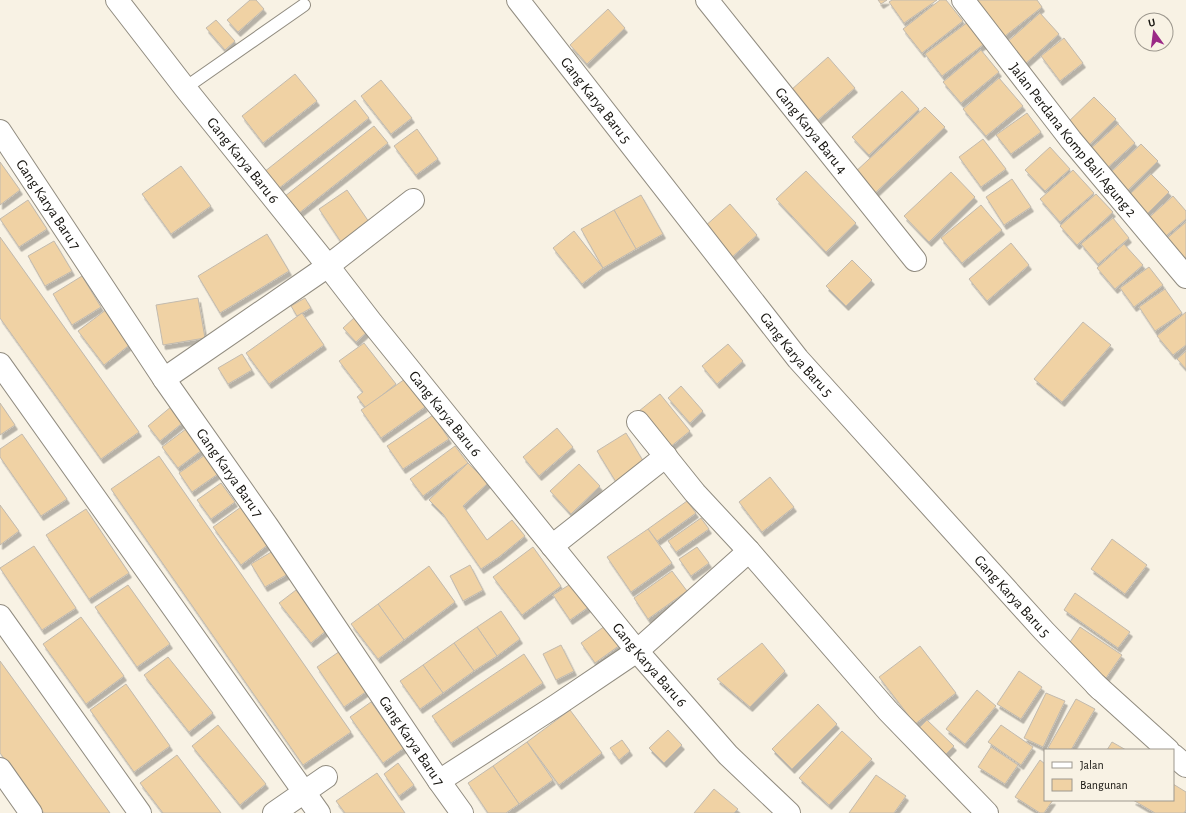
<svg xmlns="http://www.w3.org/2000/svg" width="1186" height="813" font-family="'Alegreya Sans',sans-serif">
<style>
.building{fill:#f0d2a4;stroke:#c2baae;filter:url(#shadow)}
.lines{fill:none;stroke-linecap:round;stroke-linejoin:round}
.lane-casing{stroke:#918c80;stroke-width:14}
.street-casing{stroke:#918c80;stroke-width:24}
.lane{stroke:#fff;stroke-width:12}
.street{stroke:#fff;stroke-width:22}
.labels{text-anchor:middle;dominant-baseline:central;stroke-width:3.5;stroke-linejoin:round;paint-order:stroke}
.street-label{font-size:15px;fill:#14120d;stroke:#f8f2e4}
</style>
<defs>
<filter id="shadow"><feDropShadow dx="2.5" dy="4.5" stdDeviation="0" flood-color="#0004"/></filter>
</defs>
<rect width="100%" height="100%" fill="#f8f2e4"/>
<!-- building -->
<g class="building">
<path d="M 250,0 L 256,0 L 264,9 L 238,32 L 227,20 Z"/>
<path d="M 878,0 L 887,0 L 881,4 Z"/>
<path d="M 892,0 L 937,0 L 904,23 L 889,2 Z"/>
<path d="M 940,0 L 946,0 L 963,21 L 922,53 L 903,29 Z"/>
<path d="M 977,0 L 1037,0 L 1042,7 L 1005,36 Z"/>
<path d="M 608,9 L 625,28 L 587,64 L 570,45 Z"/>
<path d="M 1040,13 L 1059,34 L 1025,64 L 1006,43 Z"/>
<path d="M 216,20 L 235,41 L 225,50 L 206,28 Z"/>
<path d="M 968,22 L 984,44 L 942,76 L 925,54 Z"/>
<path d="M 1064,38 L 1083,63 L 1060,81 L 1041,56 Z"/>
<path d="M 981,50 L 999,72 L 961,103 L 943,82 Z"/>
<path d="M 828,57 L 855,88 L 818,120 L 791,90 Z"/>
<path d="M 295,74 L 317,101 L 263,143 L 242,116 Z"/>
<path d="M 999,78 L 1023,106 L 986,136 L 963,109 Z"/>
<path d="M 381,80 L 412,118 L 391,134 L 361,96 Z"/>
<path d="M 902,91 L 919,109 L 869,155 L 852,137 Z"/>
<path d="M 1094,97 L 1116,119 L 1086,148 L 1064,126 Z"/>
<path d="M 355,100 L 369,118 L 278,189 L 264,172 Z"/>
<path d="M 925,107 L 945,127 L 873,195 L 853,174 Z"/>
<path d="M 1027,113 L 1041,132 L 1011,154 L 996,135 Z"/>
<path d="M 1118,124 L 1135,143 L 1105,170 L 1088,151 Z"/>
<path d="M 374,126 L 388,143 L 294,217 L 280,200 Z"/>
<path d="M 417,129 L 438,159 L 416,175 L 394,146 Z"/>
<path d="M 983,139 L 1006,169 L 981,187 L 959,157 Z"/>
<path d="M 1141,144 L 1158,161 L 1125,193 L 1108,175 Z"/>
<path d="M 1050,147 L 1070,169 L 1045,191 L 1025,170 Z"/>
<path d="M 0,162 L 20,190 L 0,205 Z"/>
<path d="M 181,166 L 211,206 L 171,234 L 142,194 Z"/>
<path d="M 1073,170 L 1094,193 L 1060,222 L 1040,199 Z"/>
<path d="M 806,171 L 856,223 L 826,252 L 776,199 Z"/>
<path d="M 951,172 L 975,197 L 929,242 L 904,216 Z"/>
<path d="M 1151,174 L 1169,192 L 1146,215 L 1128,196 Z"/>
<path d="M 1012,179 L 1031,207 L 1004,225 L 986,197 Z"/>
<path d="M 347,190 L 369,222 L 341,242 L 319,209 Z"/>
<path d="M 1096,194 L 1113,212 L 1077,245 L 1060,226 Z"/>
<path d="M 641,195 L 663,234 L 636,249 L 614,210 Z"/>
<path d="M 1173,196 L 1186,211 L 1186,219 L 1160,241 L 1144,222 Z"/>
<path d="M 28,200 L 47,229 L 19,247 L 0,219 Z"/>
<path d="M 730,204 L 757,235 L 731,258 L 704,227 Z"/>
<path d="M 981,205 L 1002,230 L 962,263 L 941,238 Z"/>
<path d="M 614,210 L 636,249 L 603,268 L 581,229 Z"/>
<path d="M 1113,218 L 1129,238 L 1098,264 L 1081,244 Z"/>
<path d="M 1186,222 L 1186,257 L 1181,261 L 1164,241 Z"/>
<path d="M 574,231 L 603,268 L 582,284 L 553,248 Z"/>
<path d="M 267,234 L 289,271 L 220,313 L 198,276 Z"/>
<path d="M 0,237 L 139,432 L 101,459 L 0,318 Z"/>
<path d="M 54,241 L 72,271 L 45,286 L 28,256 Z"/>
<path d="M 1011,243 L 1029,265 L 987,301 L 969,279 Z"/>
<path d="M 1124,244 L 1143,265 L 1115,289 L 1097,268 Z"/>
<path d="M 852,260 L 872,280 L 846,306 L 826,286 Z"/>
<path d="M 1149,267 L 1163,285 L 1134,307 L 1120,288 Z"/>
<path d="M 82,276 L 101,307 L 72,325 L 53,294 Z"/>
<path d="M 1165,289 L 1182,313 L 1155,331 L 1139,307 Z"/>
<path d="M 198,298 L 205,338 L 163,345 L 156,305 Z"/>
<path d="M 305,298 L 311,308 L 297,316 L 291,306 Z"/>
<path d="M 107,309 L 132,343 L 104,365 L 78,331 Z"/>
<path d="M 1186,312 L 1186,345 L 1173,355 L 1157,336 Z"/>
<path d="M 302,313 L 324,345 L 269,384 L 246,353 Z"/>
<path d="M 355,317 L 368,331 L 356,342 L 343,328 Z"/>
<path d="M 1083,322 L 1111,345 L 1062,402 L 1034,379 Z"/>
<path d="M 364,343 L 396,384 L 366,408 L 357,397 L 363,392 L 339,361 Z"/>
<path d="M 728,344 L 743,361 L 717,384 L 702,366 Z"/>
<path d="M 1186,351 L 1186,369 L 1177,359 Z"/>
<path d="M 242,354 L 252,370 L 228,384 L 218,368 Z"/>
<path d="M 405,379 L 425,407 L 381,438 L 361,410 Z"/>
<path d="M 681,386 L 703,411 L 690,423 L 668,398 Z"/>
<path d="M 660,394 L 690,431 L 670,447 L 639,411 Z"/>
<path d="M 0,403 L 15,425 L 0,435 Z"/>
<path d="M 172,406 L 185,421 L 160,441 L 148,426 Z"/>
<path d="M 433,415 L 449,439 L 403,469 L 387,446 Z"/>
<path d="M 557,428 L 573,447 L 539,476 L 523,457 Z"/>
<path d="M 186,429 L 202,450 L 178,468 L 162,447 Z"/>
<path d="M 626,433 L 645,464 L 616,482 L 597,451 Z"/>
<path d="M 22,434 L 67,499 L 41,516 L 0,457 L 0,449 Z"/>
<path d="M 455,446 L 468,463 L 423,496 L 410,479 Z"/>
<path d="M 205,455 L 218,474 L 192,492 L 179,473 Z"/>
<path d="M 159,456 L 351,732 L 303,765 L 111,489 Z"/>
<path d="M 468,463 L 488,483 L 463,506 L 487,540 L 512,520 L 525,536 L 499,557 L 481,569 L 443,514 L 429,500 Z"/>
<path d="M 579,464 L 600,486 L 571,514 L 550,491 Z"/>
<path d="M 770,477 L 794,507 L 762,532 L 739,502 Z"/>
<path d="M 221,483 L 235,502 L 211,519 L 197,500 Z"/>
<path d="M 687,501 L 696,513 L 657,541 L 648,529 Z"/>
<path d="M 0,505 L 19,531 L 0,545 Z"/>
<path d="M 241,507 L 269,544 L 241,565 L 213,527 Z"/>
<path d="M 86,509 L 129,573 L 89,599 L 46,535 Z"/>
<path d="M 701,518 L 709,529 L 676,552 L 668,541 Z"/>
<path d="M 648,529 L 672,563 L 631,592 L 607,557 Z"/>
<path d="M 1112,539 L 1147,565 L 1125,594 L 1091,569 Z"/>
<path d="M 34,546 L 76,608 L 42,630 L 0,568 Z"/>
<path d="M 533,547 L 561,586 L 522,615 L 493,577 Z"/>
<path d="M 697,547 L 709,563 L 691,576 L 679,559 Z"/>
<path d="M 273,551 L 288,574 L 265,587 L 251,564 Z"/>
<path d="M 470,565 L 483,590 L 463,601 L 450,576 Z"/>
<path d="M 429,566 L 455,602 L 404,640 L 378,604 Z"/>
<path d="M 672,571 L 687,591 L 648,619 L 634,598 Z"/>
<path d="M 577,580 L 593,604 L 570,620 L 553,595 Z"/>
<path d="M 128,585 L 170,644 L 137,667 L 95,607 Z"/>
<path d="M 296,590 L 327,630 L 311,643 L 279,603 Z"/>
<path d="M 1075,593 L 1130,632 L 1118,648 L 1064,610 Z"/>
<path d="M 378,604 L 404,640 L 378,659 L 351,624 Z"/>
<path d="M 501,611 L 520,639 L 497,656 L 477,627 Z"/>
<path d="M 81,617 L 124,676 L 86,704 L 43,644 Z"/>
<path d="M 605,626 L 620,645 L 595,663 L 581,643 Z"/>
<path d="M 477,627 L 497,656 L 474,671 L 454,643 Z"/>
<path d="M 1080,627 L 1122,655 L 1106,678 L 1064,651 Z"/>
<path d="M 454,643 L 474,671 L 443,693 L 423,665 Z"/>
<path d="M 762,643 L 785,671 L 750,707 L 717,679 Z"/>
<path d="M 561,645 L 574,671 L 556,680 L 543,654 Z"/>
<path d="M 920,646 L 956,693 L 915,724 L 879,677 Z"/>
<path d="M 340,651 L 367,691 L 344,707 L 317,667 Z"/>
<path d="M 524,654 L 543,683 L 451,743 L 432,716 Z"/>
<path d="M 168,657 L 213,713 L 189,732 L 144,675 Z"/>
<path d="M 0,661 L 110,813 L 44,813 L 0,753 Z"/>
<path d="M 423,665 L 443,693 L 420,709 L 400,681 Z"/>
<path d="M 1019,671 L 1042,687 L 1021,719 L 997,704 Z"/>
<path d="M 126,684 L 170,746 L 134,772 L 90,710 Z"/>
<path d="M 977,690 L 996,706 L 965,744 L 946,729 Z"/>
<path d="M 1046,693 L 1065,701 L 1043,747 L 1024,738 Z"/>
<path d="M 1076,699 L 1095,709 L 1071,750 L 1052,750 L 1048,748 Z"/>
<path d="M 371,702 L 404,748 L 383,763 L 350,717 Z"/>
<path d="M 818,704 L 837,724 L 792,769 L 772,749 Z"/>
<path d="M 570,710 L 602,753 L 559,785 L 527,742 Z"/>
<path d="M 927,720 L 954,746 L 940,760 L 913,734 Z"/>
<path d="M 218,725 L 266,784 L 240,805 L 192,746 Z"/>
<path d="M 1001,725 L 1033,747 L 1021,765 L 988,742 Z"/>
<path d="M 668,730 L 682,745 L 664,763 L 649,748 Z"/>
<path d="M 842,731 L 872,759 L 829,805 L 799,778 Z"/>
<path d="M 622,740 L 630,751 L 619,760 L 610,748 Z"/>
<path d="M 527,742 L 553,780 L 519,804 L 493,766 Z"/>
<path d="M 1112,742 L 1126,750 L 1107,750 Z"/>
<path d="M 991,747 L 1018,765 L 1005,784 L 978,767 Z"/>
<path d="M 177,755 L 221,813 L 163,813 L 140,783 Z"/>
<path d="M 1040,760 L 1045,764 L 1045,800 L 1053,800 L 1044,813 L 1040,813 L 1015,797 Z"/>
<path d="M 398,763 L 414,785 L 399,796 L 384,774 Z"/>
<path d="M 493,766 L 519,804 L 506,813 L 488,813 L 468,783 Z"/>
<path d="M 377,773 L 405,813 L 345,813 L 336,801 Z"/>
<path d="M 876,775 L 906,796 L 894,813 L 849,813 Z"/>
<path d="M 1173,784 L 1186,792 L 1186,810 L 1184,813 L 1155,813 L 1133,800 L 1173,800 Z"/>
<path d="M 714,789 L 738,809 L 734,813 L 694,813 Z"/>
</g>
<g class="lines">
<!-- lane casing -->
<g class="lane-casing">
<path id="lane" d="M 185,88 L 304,5"/>
</g>
<!-- street casing -->
<g class="street-casing">
<g id="street">
<path id="s1" d="M 117,0 L 185,88 L 328,266 L 372,323 L 637,651 L 728,755 L 789,813"/>
<path id="s2" d="M 518,0 L 798,359 L 1044,631 L 1100,689"/>
<path id="s3" d="M 707,0 L 915,260"/>
<path id="s4" d="M 963,0 L 1071,140 L 1186,277"/>
<path id="s5" d="M 0,131 L 164,379 L 268,527 L 439,781 L 462,813"/>
<path d="M 0,364 L 319,813"/>
<path d="M 164,379 L 328,266 L 413,200"/>
<path d="M 638,422 L 695,493 L 749,551 L 888,711 L 987,813"/>
<path d="M 552,546 L 666,456"/>
<path d="M 0,616 L 140,813"/>
<path d="M 1096,685 L 1168,750"/>
<path d="M 1173,755 L 1186,766"/>
<path d="M 0,769 L 31,813"/>
<path d="M 439,781 L 557,705 L 637,651 L 749,551"/>
<path d="M 274,813 L 326,777"/>
</g>
</g>
<!-- lane -->
<use href="#lane" class="lane"/>
<!-- street -->
<use href="#street" class="street"/>
</g>
<g class="labels">
<!-- street labels -->
<g class="street-label">
<text stroke="none"><textPath href="#s2" startOffset="127">Gang Karya Baru 5</textPath></text>
<text stroke="none"><textPath href="#s3" startOffset="167">Gang Karya Baru 4</textPath></text>
<text stroke="none"><textPath href="#s4" startOffset="178">Jalan Perdana Komp Bali Agung 2</textPath></text>
<text stroke="none"><textPath href="#s1" startOffset="204">Gang Karya Baru 6</textPath></text>
<text stroke="none"><textPath href="#s5" startOffset="88">Gang Karya Baru 7</textPath></text>
<text stroke="none"><textPath href="#s2" startOffset="451">Gang Karya Baru 5</textPath></text>
<text stroke="none"><textPath href="#s1" startOffset="528">Gang Karya Baru 6</textPath></text>
<text stroke="none"><textPath href="#s5" startOffset="412">Gang Karya Baru 7</textPath></text>
<text stroke="none"><textPath href="#s2" startOffset="775">Gang Karya Baru 5</textPath></text>
<text stroke="none"><textPath href="#s1" startOffset="852">Gang Karya Baru 6</textPath></text>
<text stroke="none"><textPath href="#s5" startOffset="736">Gang Karya Baru 7</textPath></text>
</g>
</g>
<!-- legend -->
<rect x="1044" y="749" width="130" height="52" fill="#f8f2e4" stroke="#9d988e"/>
<rect x="1052" y="762" width="20" height="6" fill="#ffffff" stroke="#9d988e"/>
<text x="1080" y="769" font-size="12" fill="#14120d">Jalan</text>
<rect x="1052" y="779" width="20" height="12" fill="#f0d2a4" stroke="#9d988e"/>
<text x="1080" y="789" font-size="12" fill="#14120d">Bangunan</text>
<!-- north arrow -->
<g transform="translate(1154 32) rotate(346)"><circle r="19" fill="#f8f2e4" stroke="#9d988e"/>
<path d="M0-3L7 15L0 10L-7 15Z" fill="#9b2986"/>
<text y="-6" font-size="11" font-weight="bold" text-anchor="middle" fill="#14120d">U</text>
</g>
</svg>
